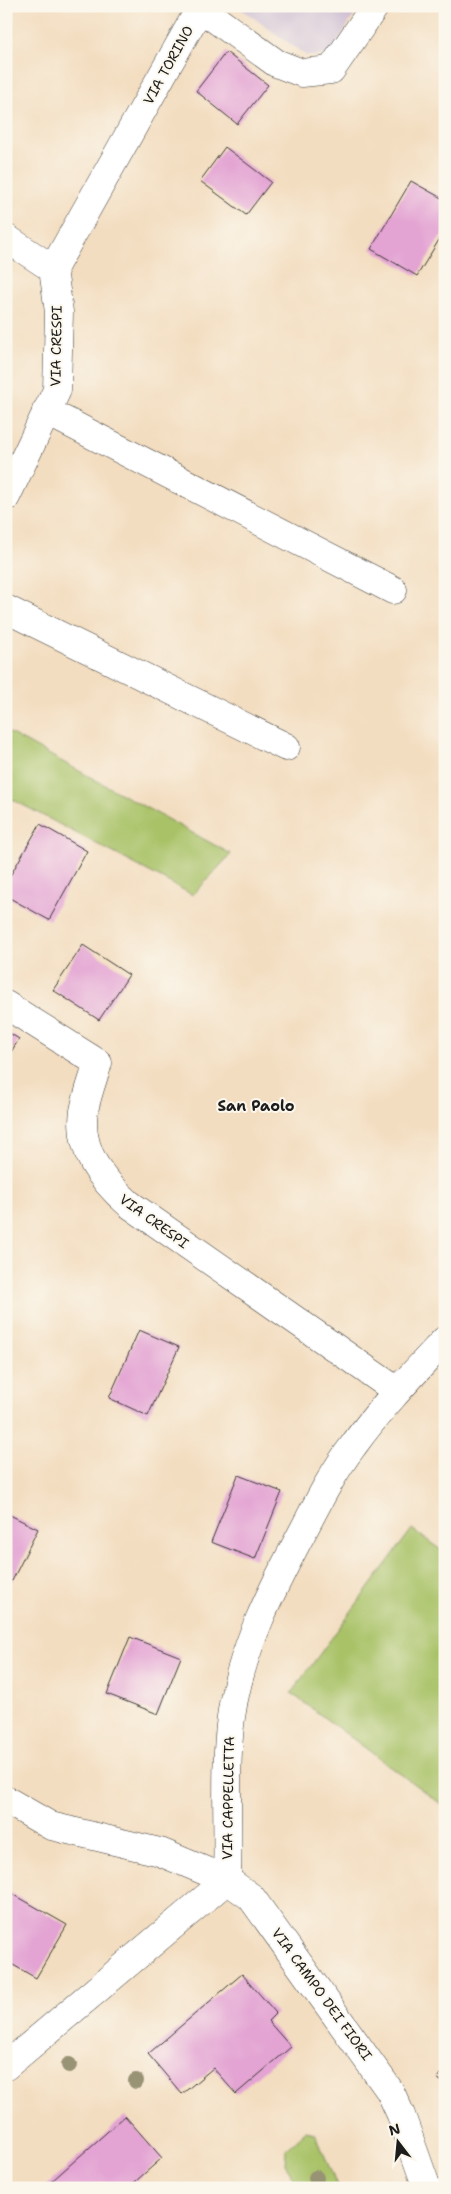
<svg xmlns="http://www.w3.org/2000/svg" width="451" height="2194" font-family="'Shantell Sans',sans-serif">
<style>
.industrial{fill:#cdbed3}
.green{fill:#a9c268;stroke:#626f42}
.building{fill:#e3a3d3}
.lines{fill:none;stroke-linecap:round;stroke-linejoin:round}
.minor-casing{stroke:#3c3935;stroke-width:29}
.minor{stroke:#fff;stroke-width:28}
.tree{fill:#989375}
.labels{text-anchor:middle;dominant-baseline:central;stroke-width:4;stroke-linejoin:round;paint-order:stroke}
.street-label{font-size:14px;fill:#1c1c1c;stroke:#fbf7ec}
.neighbourhood-label{font-size:15px;font-weight:bold;fill:#1c1c1c;stroke:#fbf7ec}
</style>
<rect width="100%" height="100%" fill="#fbf7ec"/>
<filter id="ink" filterUnits="userSpaceOnUse"><feTurbulence type="fractalNoise" baseFrequency=".02" numOctaves="2"/><feDisplacementMap in="SourceGraphic" scale="10" xChannelSelector="R" yChannelSelector="G"/><feConvolveMatrix kernelMatrix="1 2 1 2 8 2 1 2 1" color-interpolation-filters="sRGB"/></filter>
<filter id="wash" filterUnits="userSpaceOnUse"><feTurbulence type="fractalNoise" baseFrequency=".0096" numOctaves="4" result="noise"/><feDisplacementMap in="SourceGraphic" scale="20" xChannelSelector="R" yChannelSelector="G"/><feGaussianBlur stdDeviation="1.12" result="paint"/><feColorMatrix in="noise" values="0 0 0 0 0 0 0 0 0 0 0 0 0 0 0 0 0 1.4 0 .05"/><feComposite in="paint" operator="in"/></filter>
<g filter="url(#wash)">
<rect width="100%" height="100%" fill="#f3ddc0"/>
<!-- industrial -->
<path class="industrial" d="M 237,6 L 360,6 L 329,55 L 307,56 Z"/>
<!-- green -->
<g class="green">
<path d="M 6,731 L 231,854 L 193,895 L 6,796 Z"/>
<path d="M 412,1529 L 445,1553 L 445,1807 L 291,1693 Z"/>
<path d="M 306,2131 L 315,2133 L 338,2188 L 301,2188 L 285,2164 L 286,2150 Z"/>
</g>
<g id="blocks">
<!-- building -->
<g class="building">
<path d="M 226,52 L 268,85 L 237,124 L 196,91 Z"/>
<path d="M 225,147 L 271,182 L 246,215 L 200,181 Z"/>
<path d="M 411,181 L 445,200 L 445,230 L 417,276 L 371,249 Z"/>
<path d="M 40,824 L 87,851 L 49,920 L 6,896 L 6,883 Z"/>
<path d="M 83,945 L 129,975 L 99,1020 L 53,990 Z"/>
<path d="M 6,1031 L 19,1039 L 6,1060 Z"/>
<path d="M 139,1330 L 179,1347 L 148,1416 L 109,1398 Z"/>
<path d="M 238,1475 L 282,1492 L 255,1559 L 211,1542 Z"/>
<path d="M 6,1513 L 38,1529 L 12,1581 L 6,1578 Z"/>
<path d="M 130,1637 L 181,1657 L 158,1714 L 107,1694 Z"/>
<path d="M 6,1890 L 67,1925 L 36,1978 L 6,1961 Z"/>
<path d="M 242,1974 L 276,2013 L 268,2021 L 291,2047 L 236,2094 L 213,2068 L 182,2094 L 148,2054 Z"/>
<path d="M 445,2068 L 445,2084 L 437,2078 Z"/>
<path d="M 125,2116 L 162,2158 L 128,2188 L 44,2188 Z"/>
</g>
</g>
</g>
<g filter="url(#ink)">
<use href="#blocks" fill-opacity="0" stroke="#3c3935" stroke-width="1"/>
<g class="lines">
<!-- minor casing -->
<g class="minor-casing">
<g id="minor">
<path d="M 6,238 L 53,269 L 59,312 L 57,390 L 6,497"/>
<path d="M 53,269 L 200,8 L 276,63 L 302,73 L 331,70 L 375,6"/>
<path d="M 46,411 L 393,590"/>
<path d="M 6,609 L 286,747"/>
<path d="M 6,1005 L 98,1063 C 93,1079 87,1095 84,1111 C 78,1151 102,1180 129,1204 L 397,1391"/>
<path d="M 6,1800 L 51,1826 L 160,1852 L 227,1880 L 251,1897 L 390,2091 L 401,2115 L 427,2188"/>
<path d="M 6,2066 L 227,1880 C 229,1825 224,1771 231,1717 C 240,1651 272,1589 303,1531 C 318,1502 333,1472 353,1446 C 380,1408 413,1374 445,1340"/>
</g>
</g>
<!-- minor -->
<use href="#minor" class="minor"/>
</g>
<!-- trees -->
<g class="tree">
<circle cx="69" cy="2065" r="8"/>
<circle cx="136" cy="2081" r="8"/>
<circle cx="316" cy="2178" r="8"/>
</g>
</g>
<g class="labels">
<!-- street labels -->
<g class="street-label">
<text transform="translate(168 65) rotate(-61)">VIA TORINO</text>
<text transform="translate(56 346) rotate(-89)">VIA CRESPI</text>
<text transform="translate(154 1221) rotate(36)">VIA CRESPI</text>
<text transform="translate(228 1798) rotate(-89)">VIA CAPPELLETTA</text>
<text transform="translate(322 1994) rotate(54)">VIA CAMPO DEI FIORI</text>
</g>
<!-- neighbourhood labels -->
<g class="neighbourhood-label">
<text x="256" y="1106">San Paolo</text>
</g>
</g>
<!-- margin -->
<rect width="451" height="2194" fill="none" stroke="#fbf7ec" stroke-width="25"/>
<!-- north arrow -->
<g transform="translate(398 2142) rotate(344)" stroke="#fbf7ec" stroke-width="4" paint-order="stroke">
<path d="M0-4L9 19L0 12L-9 19Z" fill="#1c1c1c"/>
<text y="-8" font-size="14" font-weight="bold" text-anchor="middle" fill="#1c1c1c">N</text>
</g>
</svg>
